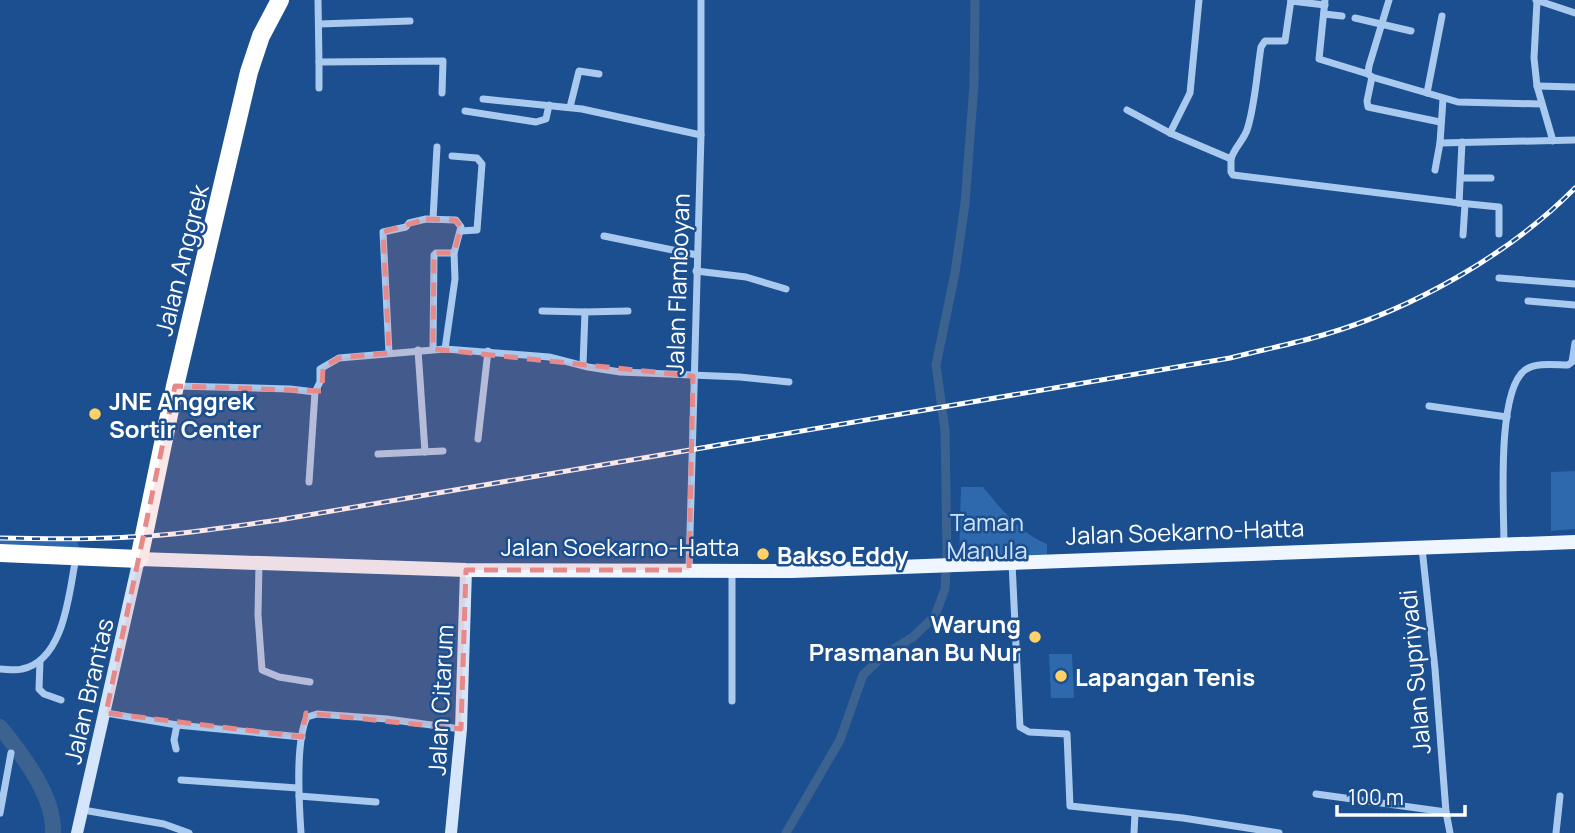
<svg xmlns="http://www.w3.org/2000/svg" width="1575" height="833" font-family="Manrope,sans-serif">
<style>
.green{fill:#2e69ad}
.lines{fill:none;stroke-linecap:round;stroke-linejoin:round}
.canal{stroke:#3c6290;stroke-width:9}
.river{stroke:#3c6290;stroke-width:16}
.street{stroke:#a9c9ee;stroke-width:7}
.secondary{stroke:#d6e6fa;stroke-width:12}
.primary{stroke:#f0f6ff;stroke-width:14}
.highway{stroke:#fff;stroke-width:18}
.rail-casing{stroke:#fff;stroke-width:5}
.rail{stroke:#1b4f8f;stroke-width:2.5;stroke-dasharray:8;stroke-linecap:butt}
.marked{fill:#e88989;fill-opacity:0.2;stroke:#e88989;stroke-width:5;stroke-dasharray:14 9;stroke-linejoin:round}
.poi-dot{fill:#ffd166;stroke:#1b4f8f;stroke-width:2.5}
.labels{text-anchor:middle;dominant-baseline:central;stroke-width:5;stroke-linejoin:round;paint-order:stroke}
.street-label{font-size:24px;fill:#fff;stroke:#1b4f8f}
.poi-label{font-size:24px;font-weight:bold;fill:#fff;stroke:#1b4f8f;text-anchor:start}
.park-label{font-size:24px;fill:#cfe3fa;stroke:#1b4f8f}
</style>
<rect width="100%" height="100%" fill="#1b4f8f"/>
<!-- green -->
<g class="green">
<path d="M 1575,471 L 1575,529 L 1551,531 L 1551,472 Z"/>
<path d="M 961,487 L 983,487 C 1001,509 1020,533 1047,544 L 1047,561 L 959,563 Z"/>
<path d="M 0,538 L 76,539 L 83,556 L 0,552 Z"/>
<path d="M 1049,654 L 1072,654 L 1074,698 L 1051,698 Z"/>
</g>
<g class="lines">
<!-- canal -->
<path class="canal" d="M 786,833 L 840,740 L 863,675 L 884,655 L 913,637 L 935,616 L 945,589 L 947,554 L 945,430 L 936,365 L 955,273 L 965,204 L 974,84 L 975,0"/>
<!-- river -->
<path class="river" d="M 0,727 C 22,754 55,797 53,833"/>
<!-- street -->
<g class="street">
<path d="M 318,0 L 319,62 L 443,61 L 442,93"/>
<path d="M 1325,0 L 1319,59 L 1368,74"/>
<path d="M 1389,0 L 1369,66 L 1368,74 L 1372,77 L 1458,102 L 1541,104"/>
<path d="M 1536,0 L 1575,13"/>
<path d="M 1291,1 L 1325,5"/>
<path d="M 1537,1 L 1534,58 L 1537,86 L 1553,141"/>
<path d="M 1324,14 L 1342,16"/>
<path d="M 1355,18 L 1411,31"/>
<path d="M 319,24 L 410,21"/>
<path d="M 1372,77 L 1367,101 L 1368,107 L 1440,122"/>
<path d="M 1537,86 L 1575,87"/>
<path d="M 319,88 L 319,62"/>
<path d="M 1427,93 L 1442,16"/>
<path d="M 483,99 L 582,109 L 701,135"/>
<path d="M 1443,99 L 1440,143 L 1575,140"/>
<path d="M 570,107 L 579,71 L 599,74"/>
<path d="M 1127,110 L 1170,133 L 1231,159 L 1231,172 L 1233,175 L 1452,202 L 1459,203 L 1462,142"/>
<path d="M 465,111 L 536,122 L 546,119 L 549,105"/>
<path d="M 1170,133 L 1190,93 L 1199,0"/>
<path d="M 452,156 L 477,158 L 482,164 L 477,230 L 461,231"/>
<path d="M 1231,159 C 1234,148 1243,141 1247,130 C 1255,106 1257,72 1261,47 L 1265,41 L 1285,41 L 1291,0"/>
<path d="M 1435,170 L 1440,143"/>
<path d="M 1461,178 L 1491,178"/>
<path d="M 1459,203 L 1499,207 L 1499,234"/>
<path d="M 433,219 L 437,147"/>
<path d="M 1463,235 L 1465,204"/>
<path d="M 604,236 L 697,255"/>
<path d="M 696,271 L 746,277 L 786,289"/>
<path d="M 1499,278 L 1575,284"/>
<path d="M 1528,301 L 1575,305"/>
<path d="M 542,311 L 585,312"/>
<path d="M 433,349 L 434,255 L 436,253 L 454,253"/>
<path d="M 418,350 L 425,452"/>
<path d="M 389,353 L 383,232 L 406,227 L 409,223 L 426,219 L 456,220 L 461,227 L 454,253 L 455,279 L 445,349"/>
<path d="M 583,365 L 585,312 L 628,311"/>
<path d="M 176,386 L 290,389 L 315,392 L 320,382 L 320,369 L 339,358 L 445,349 L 549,357 L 588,367 L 620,372 L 740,377 L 789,382"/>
<path d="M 1429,406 L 1507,417"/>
<path d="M 478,439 L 488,351"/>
<path d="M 378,454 L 443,451"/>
<path d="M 309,482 L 315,392"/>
<path d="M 1504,545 C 1504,510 1496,391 1525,370 C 1536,362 1556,365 1568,365 L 1572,362 L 1575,343"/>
<path d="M 1422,548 L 1435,669 L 1446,812 L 1450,833"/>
<path d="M 259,563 L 258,615 L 262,670 L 279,677 L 310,682"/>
<path d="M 1012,563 L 1020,727 L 1029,732 L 1067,734 L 1070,806 L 1183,818 L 1279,833"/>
<path d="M 689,570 L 701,135 L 701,0"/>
<path d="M 732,571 L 732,701"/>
<path d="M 40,661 L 39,689 L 44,694 L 61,700"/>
<path d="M 0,669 C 7,669 15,671 22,669 C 65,660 69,592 76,557"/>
<path d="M 106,713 L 177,725 L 302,737"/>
<path d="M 176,749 L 174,740 L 177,725"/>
<path d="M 181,780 L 298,788"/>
<path d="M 1316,794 L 1446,812"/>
<path d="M 299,796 L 376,802"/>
<path d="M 83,810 L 164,824 L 189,833"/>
<path d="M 0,813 L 11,753"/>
<path d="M 301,833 C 299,804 295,742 307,717 L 317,714 L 387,719 L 461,729"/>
<path d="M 1134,833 L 1135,814"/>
<path d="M 1556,833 L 1560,796"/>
</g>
<!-- secondary -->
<g class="secondary">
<path d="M 77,833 L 139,559"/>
<path d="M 451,833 L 461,729 L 466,570"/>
</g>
<!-- primary -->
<path class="primary" d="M 139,559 L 466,570 L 792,571 L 1575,542"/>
<!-- highway -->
<path class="highway" d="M 0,553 L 139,559 L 175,386 L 249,72 L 261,36 L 280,0"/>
<!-- rail casing -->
<g class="rail-casing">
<path id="rail" d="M 0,538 C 43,539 86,540 129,537 C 179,535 229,527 279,520 L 1230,358 C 1261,350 1293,344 1323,335 C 1413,309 1510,254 1575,188"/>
</g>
<!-- rail -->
<use href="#rail" class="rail"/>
</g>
<!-- marked area -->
<path class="marked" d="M 426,219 L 456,220 L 461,227 L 454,253 L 434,253 L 433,349 L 693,376 L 689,570 L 466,570 L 461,729 L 306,713 L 302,737 L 106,713 L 175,386 L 322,391 L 323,367 L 339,358 L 389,353 L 383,232 Z"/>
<!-- markers -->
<g class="poi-dot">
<circle cx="95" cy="414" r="7"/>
<circle cx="763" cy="554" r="7"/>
<circle cx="1035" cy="637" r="7"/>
<circle cx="1061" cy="676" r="7"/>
</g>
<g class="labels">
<!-- street labels -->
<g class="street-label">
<text transform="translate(181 260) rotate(-76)">Jalan Anggrek</text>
<text transform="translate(677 284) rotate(-88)">Jalan Flamboyan</text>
<text transform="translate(1185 531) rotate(-2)">Jalan Soekarno-Hatta</text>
<text x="620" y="546">Jalan Soekarno-Hatta</text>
<text transform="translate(1414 672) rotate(-95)">Jalan Supriyadi</text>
<text transform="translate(88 691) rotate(-77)">Jalan Brantas</text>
<text transform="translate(440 700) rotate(-87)">Jalan Citarum</text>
</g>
<!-- poi labels -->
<g class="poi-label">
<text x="109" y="400">JNE Anggrek<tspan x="109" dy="28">Sortir Center</tspan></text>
<text x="777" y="554">Bakso Eddy</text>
<text x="1021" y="623" text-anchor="end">Warung<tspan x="1021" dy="28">Prasmanan Bu Nur</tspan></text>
<text x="1075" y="676">Lapangan Tenis</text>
</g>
<!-- park labels -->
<g class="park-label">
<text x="987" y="521">Taman<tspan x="987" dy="28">Manula</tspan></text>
</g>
</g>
<!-- scale -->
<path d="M1337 805v10h128v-10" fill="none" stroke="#ffffff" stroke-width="3.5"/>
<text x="1348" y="805" font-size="21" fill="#ffffff" stroke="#1b4f8f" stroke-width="5" paint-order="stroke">100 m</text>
</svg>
